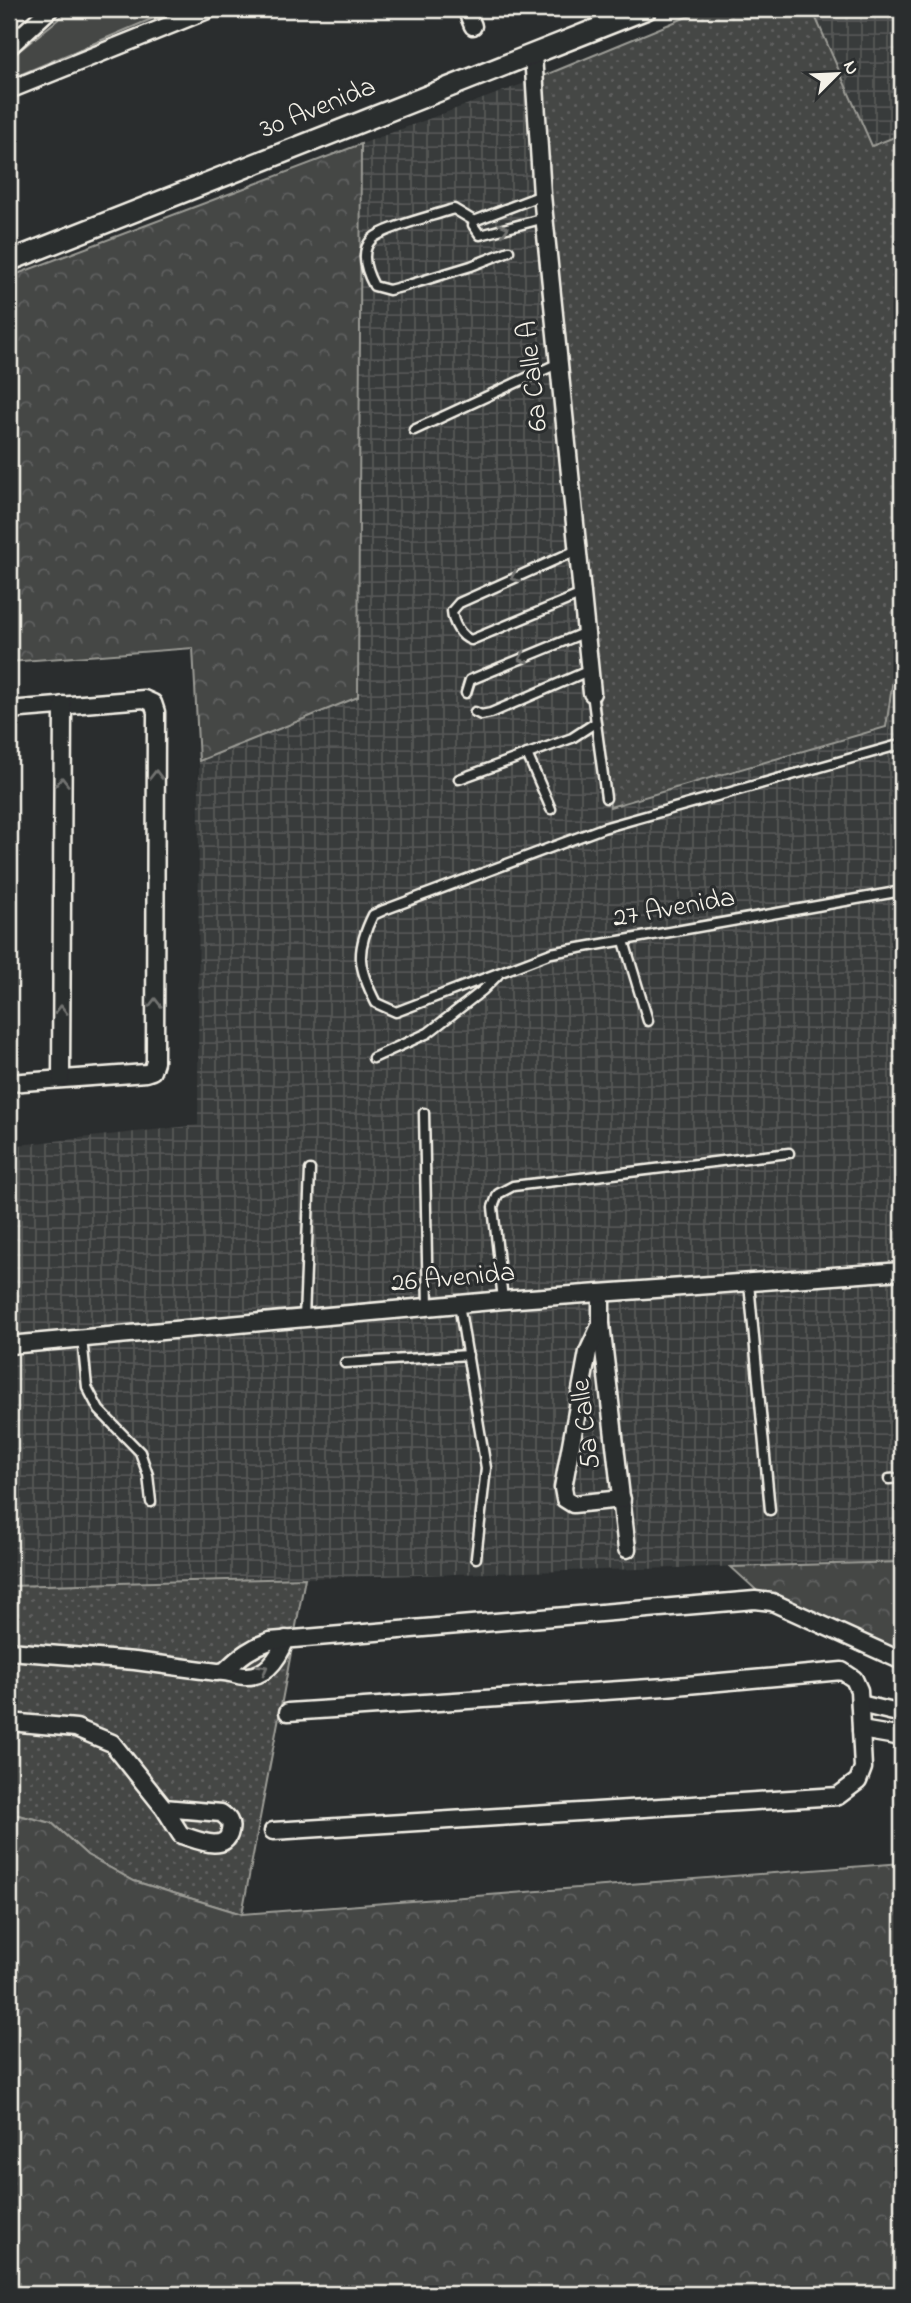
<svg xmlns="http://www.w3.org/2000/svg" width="911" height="2303" font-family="'Indie Flower',sans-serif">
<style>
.industrial{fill:url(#industrial-grid)}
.grass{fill:url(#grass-dots);stroke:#9c9c96;stroke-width:2}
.forest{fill:url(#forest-crowns);stroke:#9c9c96;stroke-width:2}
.park{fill:#444645;stroke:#9c9c96;stroke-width:2}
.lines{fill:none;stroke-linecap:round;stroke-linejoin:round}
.service-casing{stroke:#f4f1e8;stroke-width:13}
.minor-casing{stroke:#f4f1e8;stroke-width:21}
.tertiary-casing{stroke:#f4f1e8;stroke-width:24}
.service{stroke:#2a2d2e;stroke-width:8}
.minor{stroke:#2a2d2e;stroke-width:16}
.tertiary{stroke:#2a2d2e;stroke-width:19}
.oneway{stroke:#71726f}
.labels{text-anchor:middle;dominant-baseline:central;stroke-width:6;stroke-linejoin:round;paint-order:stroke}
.street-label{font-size:28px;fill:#f4f1e8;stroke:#2a2d2e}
</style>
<defs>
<pattern id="industrial-grid" width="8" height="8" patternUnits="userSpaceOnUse" patternTransform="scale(1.75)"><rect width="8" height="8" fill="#373a3a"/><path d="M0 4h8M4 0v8" fill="none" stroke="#555756"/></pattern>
<pattern id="grass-dots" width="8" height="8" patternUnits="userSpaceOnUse" patternTransform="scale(1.75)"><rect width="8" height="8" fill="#444645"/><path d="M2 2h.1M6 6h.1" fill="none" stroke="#606160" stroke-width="1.8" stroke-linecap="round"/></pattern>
<pattern id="forest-crowns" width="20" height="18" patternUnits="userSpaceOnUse" patternTransform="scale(1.75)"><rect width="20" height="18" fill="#444645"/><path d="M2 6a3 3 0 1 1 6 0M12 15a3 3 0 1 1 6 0" fill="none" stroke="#606160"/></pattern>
</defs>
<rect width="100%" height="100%" fill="#2a2d2e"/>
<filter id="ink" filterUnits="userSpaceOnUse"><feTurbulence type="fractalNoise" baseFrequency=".0143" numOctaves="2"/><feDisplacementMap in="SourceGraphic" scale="14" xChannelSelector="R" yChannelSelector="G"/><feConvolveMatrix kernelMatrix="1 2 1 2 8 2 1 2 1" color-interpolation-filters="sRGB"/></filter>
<g filter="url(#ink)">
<!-- industrial -->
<g class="industrial">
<path d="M 812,9 L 902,9 L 902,134 L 873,147 Z"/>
<path d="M 536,79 L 610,807 L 886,727 L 902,618 L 902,1562 L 9,1586 L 9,1146 L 198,1125 L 199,761 L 358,697 L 361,144 Z"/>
</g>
<!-- grass -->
<g class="grass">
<path d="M 706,9 L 812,9 L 872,146 L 902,134 L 902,618 L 886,727 L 610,807 L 536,79 Z"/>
<path d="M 305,1578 L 242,1914 L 134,1881 L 87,1855 L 52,1823 L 9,1813 L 9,1586 Z"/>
</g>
<!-- forest -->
<g class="forest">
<path d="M 361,144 L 358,697 L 199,761 L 193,648 L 9,662 L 9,277 Z"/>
<path d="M 902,1562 L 902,1655 L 766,1599 L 731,1567 Z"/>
<path d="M 9,1813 L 52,1823 L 87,1855 L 134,1881 L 242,1914 L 902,1863 L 902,2294 L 9,2294 Z"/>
</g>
<!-- park -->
<path class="park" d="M 71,9 L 175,9 L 17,76 L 9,76 L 9,59 Z"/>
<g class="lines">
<!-- service casing -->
<g class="service-casing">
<g id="service">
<path d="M 474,221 L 542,195"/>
<path d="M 509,251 L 471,266 L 405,286 L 389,290 L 374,286 C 367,273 359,252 372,239 C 383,228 433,216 450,210 L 454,209 L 474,221 L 473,225 L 480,235 L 545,218"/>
<path d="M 414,430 L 559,363"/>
<path d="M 577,550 L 459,603 L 452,611 C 453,623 460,636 471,640 L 582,594"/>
<path d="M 466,693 L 470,680 L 586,632"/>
<path d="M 592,693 L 606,798"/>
<path d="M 475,712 L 481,715 L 491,713 L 590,670"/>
<path d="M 902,744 L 603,828 L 384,910 L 373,915 C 355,951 358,968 376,1003 L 396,1012 L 551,953 L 902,891"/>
<path d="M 527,754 L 551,809"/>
<path d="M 459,779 L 572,738 L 595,723"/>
<path d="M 624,941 L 648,1021"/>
<path d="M 373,1058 L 428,1033 L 483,990 L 498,975"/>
<path d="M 424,1113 L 428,1307"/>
<path d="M 749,1283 L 770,1510"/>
<path d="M 503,1300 L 493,1207 L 498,1194 L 513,1186 L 789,1153"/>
<path d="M 459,1304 L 486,1468 L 476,1558"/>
<path d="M 304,1318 L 310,1170"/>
<path d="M 82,1338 L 87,1387 L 99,1410 L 140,1452 L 148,1475 L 151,1502"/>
<path d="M 345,1363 L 468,1355"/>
<path d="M 889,1479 L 902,1478"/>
</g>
</g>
<!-- minor casing -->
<g class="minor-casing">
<g id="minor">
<path d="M 466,9 L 473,26"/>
<path d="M 9,47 L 50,9"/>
<path d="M 533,54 L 542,195 L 592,693"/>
<path d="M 9,90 L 210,9"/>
<path d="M 9,710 L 144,699 L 153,703 L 156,712 L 155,1062 L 152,1071 L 146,1073 L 9,1083"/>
<path d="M 61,1078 L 63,705"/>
<path d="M 601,1293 L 601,1324 L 627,1549"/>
<path d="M 601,1324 L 588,1352 L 563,1488 L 565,1499 L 573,1504 L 622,1499"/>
<path d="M 9,1345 L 503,1300 L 902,1271"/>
<path d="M 9,1651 L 135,1661 L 217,1672 C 228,1670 235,1676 245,1676 C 267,1677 279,1657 286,1639"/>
<path d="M 226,1670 C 240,1656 252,1647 270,1641 L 755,1600 L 772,1602 L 902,1661"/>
<path d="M 860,1704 L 902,1714"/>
<path d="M 9,1722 L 76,1728 L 112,1743 L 164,1808 L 181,1835 C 195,1839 226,1854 230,1831 C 232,1822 228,1818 221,1813 L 164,1808"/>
<path d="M 861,1730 L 902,1737"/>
<path d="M 273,1831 L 838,1796 L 858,1781 L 863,1768 L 859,1690 L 854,1679 L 842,1671 L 665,1687 L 288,1712"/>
</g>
</g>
<!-- tertiary casing -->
<g class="tertiary-casing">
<path id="tertiary" d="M 9,261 L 647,9"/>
</g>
<!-- service -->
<use href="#service" class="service"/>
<!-- minor -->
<use href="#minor" class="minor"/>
<!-- tertiary -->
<use href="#tertiary" class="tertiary"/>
</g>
<!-- one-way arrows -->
<defs><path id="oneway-chevron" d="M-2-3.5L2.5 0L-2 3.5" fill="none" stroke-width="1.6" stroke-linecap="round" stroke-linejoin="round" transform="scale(1.75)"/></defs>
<g class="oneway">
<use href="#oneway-chevron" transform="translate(504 229) rotate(-16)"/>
<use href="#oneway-chevron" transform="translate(515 577) rotate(155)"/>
<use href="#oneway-chevron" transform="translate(523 658) rotate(158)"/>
<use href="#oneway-chevron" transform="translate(156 775) rotate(-90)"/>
<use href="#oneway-chevron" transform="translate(62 782) rotate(-90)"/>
<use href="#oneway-chevron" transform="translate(155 1003) rotate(-90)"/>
<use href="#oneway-chevron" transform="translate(61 1010) rotate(-90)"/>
<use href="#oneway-chevron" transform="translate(263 1669) rotate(-29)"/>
</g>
</g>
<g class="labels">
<!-- street labels -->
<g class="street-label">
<text transform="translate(318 109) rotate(-22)">30 Avenida</text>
<text transform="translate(534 376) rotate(-96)">6a Calle A</text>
<text transform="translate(674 909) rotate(-10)">27 Avenida</text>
<text transform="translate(453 1279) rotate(-5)">26 Avenida</text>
<text transform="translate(587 1424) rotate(-97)">5a Calle</text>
</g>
</g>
<!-- margin -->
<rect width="911" height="2303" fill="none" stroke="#2a2d2e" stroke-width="35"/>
<rect x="18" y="18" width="876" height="2268" fill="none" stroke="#f4f1e8" stroke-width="2.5" filter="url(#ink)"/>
<!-- north arrow -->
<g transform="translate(837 74) rotate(66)" stroke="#2a2d2e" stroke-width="5" paint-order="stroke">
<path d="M0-5L12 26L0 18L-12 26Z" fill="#f4f1e8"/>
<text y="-10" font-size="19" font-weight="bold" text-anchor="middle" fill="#f4f1e8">N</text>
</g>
</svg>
